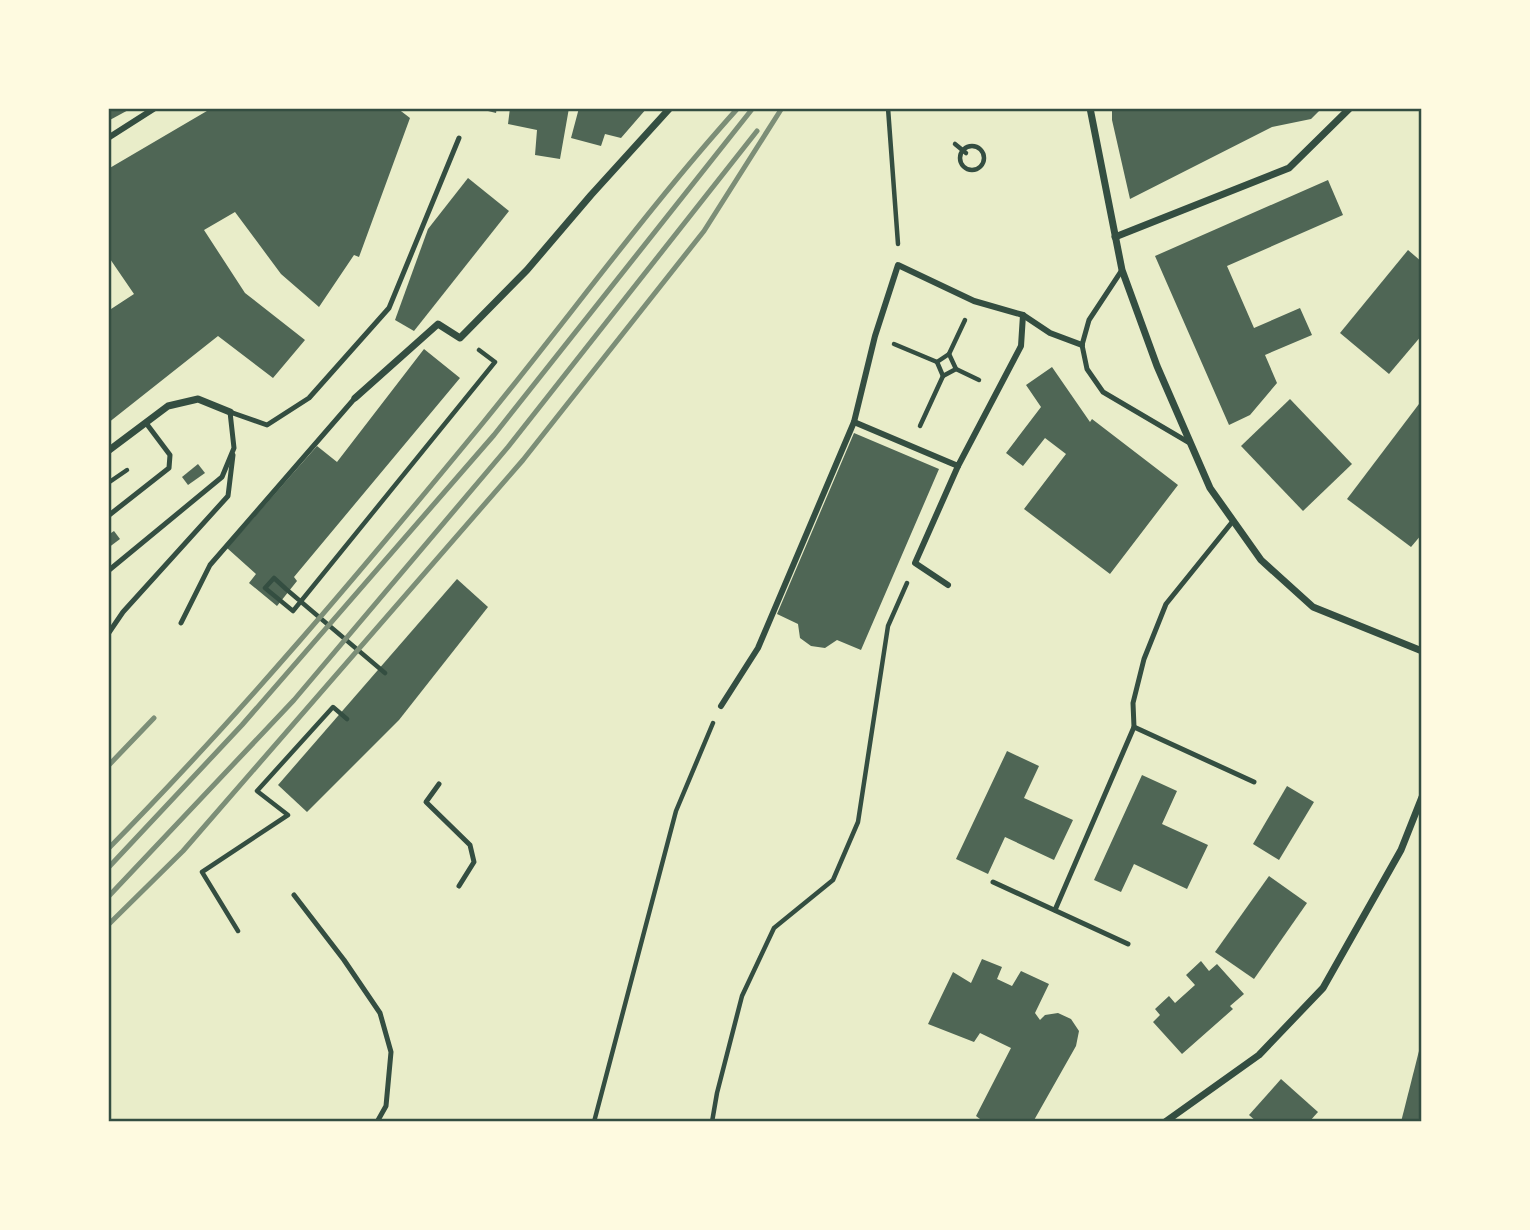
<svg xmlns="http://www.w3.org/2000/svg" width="1530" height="1230" font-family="Quicksand,sans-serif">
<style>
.building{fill:#4f6655}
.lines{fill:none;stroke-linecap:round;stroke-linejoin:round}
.path{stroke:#344e41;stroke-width:4.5}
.service{stroke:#344e41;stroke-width:5}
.pedestrian{stroke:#344e41;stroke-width:6}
.minor{stroke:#344e41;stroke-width:7}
.rail{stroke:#7c8e77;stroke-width:5}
.neatline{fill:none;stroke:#344e41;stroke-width:2.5}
</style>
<rect width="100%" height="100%" fill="#e9edc9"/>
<!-- building -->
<g class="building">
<path d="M 108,108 L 132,108 L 108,121 Z"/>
<path d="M 212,108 L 397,108 L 410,118 L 359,257 L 354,255 L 319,307 L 281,274 L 235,212 L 204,230 L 245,293 L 305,340 L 273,378 L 218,336 L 108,423 L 108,311 L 134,294 L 108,256 L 108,169 Z"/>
<path d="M 476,108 L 497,108 L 496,113 Z"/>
<path d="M 510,108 L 569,108 L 560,159 L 535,155 L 537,130 L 508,124 Z"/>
<path d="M 579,108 L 647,108 L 621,138 L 605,134 L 601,146 L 571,138 Z"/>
<path d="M 1112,108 L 1322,108 L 1311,119 L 1272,127 L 1130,199 L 1112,120 Z"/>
<path d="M 468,178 L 509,211 L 414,331 L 395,320 L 428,229 Z"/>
<path d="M 1328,180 L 1343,215 L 1227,266 L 1254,328 L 1300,308 L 1312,335 L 1265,355 L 1277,383 L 1250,415 L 1229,425 L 1155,256 Z"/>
<path d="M 1408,250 L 1422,262 L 1422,335 L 1389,374 L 1340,333 Z"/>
<path d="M 424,349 L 460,378 L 294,577 L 297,581 L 277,606 L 249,583 L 256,574 L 227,548 L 317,446 L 337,462 Z"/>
<path d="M 1052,367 L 1090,422 L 1092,419 L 1178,485 L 1110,574 L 1024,509 L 1066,454 L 1045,438 L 1023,466 L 1006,453 L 1041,407 L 1026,385 Z"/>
<path d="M 1290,399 L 1352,464 L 1303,511 L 1241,446 Z"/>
<path d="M 1422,400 L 1422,534 L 1411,547 L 1347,499 Z"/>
<path d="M 854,433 L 939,469 L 861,650 L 837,640 L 825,648 L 811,646 L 800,638 L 798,624 L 777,614 Z"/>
<path d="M 198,464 L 205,473 L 188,485 L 182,477 Z"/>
<path d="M 114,531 L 120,539 L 108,548 L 108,535 Z"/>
<path d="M 457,579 L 488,607 L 399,720 L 307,812 L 278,785 Z"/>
<path d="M 1007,751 L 1039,766 L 1024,798 L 1073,820 L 1054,860 L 1005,837 L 988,874 L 956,859 Z"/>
<path d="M 1142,775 L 1177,791 L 1162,824 L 1208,845 L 1187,889 L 1134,864 L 1121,892 L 1094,880 Z"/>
<path d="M 1287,786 L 1314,802 L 1279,860 L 1253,844 Z"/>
<path d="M 1269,876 L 1307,903 L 1254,979 L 1215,952 Z"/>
<path d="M 982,959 L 1002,967 L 997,979 L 1012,986 L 1021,971 L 1049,984 L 1035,1013 L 1040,1020 L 1045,1015 L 1058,1013 L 1071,1019 L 1079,1031 L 1076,1046 L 1033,1122 L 984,1122 L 976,1116 L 1011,1048 L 980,1033 L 974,1042 L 928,1024 L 953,972 L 971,983 Z"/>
<path d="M 1201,961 L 1209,971 L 1217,964 L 1244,994 L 1230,1006 L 1233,1009 L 1182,1054 L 1153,1022 L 1160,1015 L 1155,1009 L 1169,996 L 1175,1003 L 1195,985 L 1186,975 Z"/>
<path d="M 1421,1043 L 1422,1122 L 1401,1122 Z"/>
<path d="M 1281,1079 L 1318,1112 L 1309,1122 L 1257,1122 L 1249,1115 Z"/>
</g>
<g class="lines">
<!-- path -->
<g class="path">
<path d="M 888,108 L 898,244"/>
<path d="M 955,144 L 966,153"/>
<circle cx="972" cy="158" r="12"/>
<path d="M 894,344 L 937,362 L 949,354 L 956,369 L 979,380"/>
<path d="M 949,354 L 965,320"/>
<path d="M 937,362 L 943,376 L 956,369"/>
<path d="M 920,426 L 943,376"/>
<path d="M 108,483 L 127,470"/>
<path d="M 385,673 L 286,589 L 274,578 L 265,588 L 293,611 L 495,362 L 479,350"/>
<path d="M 238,931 L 202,872 L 288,815 L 257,791 L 333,707 L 347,719"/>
<path d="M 594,1122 L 676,811 L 713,723"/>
<path d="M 712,1122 L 717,1093 L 742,996 L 774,928 L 833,880 L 858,822 L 888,626 L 907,583"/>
</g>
<!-- service -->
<g class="service">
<path d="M 1122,270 L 1089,320 L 1082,345 L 1087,369 L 1103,392 L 1188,442"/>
<path d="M 108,516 L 169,468 L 170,455 L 146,423"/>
<path d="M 108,571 L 222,477 L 234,448 L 230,412 L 267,425 L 309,398 L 389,308 L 459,138"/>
<path d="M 181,623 L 210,565 L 355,398"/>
<path d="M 108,634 L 123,612 L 228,496 L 233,455"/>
<path d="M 1134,727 L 1254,782"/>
<path d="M 439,784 L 426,802 L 470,845 L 474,862 L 459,886"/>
<path d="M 993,882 L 1128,944"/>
<path d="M 294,895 L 344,960 L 380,1013 L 391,1052 L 386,1106 L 377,1122"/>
<path d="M 1055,910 L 1134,727 L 1133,703 L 1144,659 L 1166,604 L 1233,521"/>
</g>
<!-- pedestrian -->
<g class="pedestrian">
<path d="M 108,138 L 155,108"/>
<path d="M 854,422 L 958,466 L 1021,346 L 1023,315"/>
<path d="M 948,585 L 915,563 L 958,466"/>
<path d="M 721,706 L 758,648 L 854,422 L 875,336 L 898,265 L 974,301 L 1023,315 L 1050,333 L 1082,345"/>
</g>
<!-- minor -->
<g class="minor">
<path d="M 1090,108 L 1122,270 L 1157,366 L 1210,488 L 1261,560 L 1313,607 L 1422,651"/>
<path d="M 1115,237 L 1289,168 L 1350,108"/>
<path d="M 355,398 L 438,324 L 460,338 L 527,270 L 591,195 L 670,108"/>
<path d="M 108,451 L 168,406 L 198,399 L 230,412"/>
<path d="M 1165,1122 L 1259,1055 L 1323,988 L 1401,850 L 1422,797"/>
</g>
<!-- rail -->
<g class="rail">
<path d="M 108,766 L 154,718"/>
<path d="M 108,849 C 240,715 362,570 482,424 C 568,319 647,209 738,108"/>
<path d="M 108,868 L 242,725 L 494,435 L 753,108"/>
<path d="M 108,897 L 294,700 L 508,447 L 757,131"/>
<path d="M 108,925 L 183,851 L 523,460 L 704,231 L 782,108"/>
</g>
</g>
<!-- border -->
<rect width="1530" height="1230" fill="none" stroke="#fefae0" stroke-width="220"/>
<rect x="110" y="110" width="1310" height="1010" class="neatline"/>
</svg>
